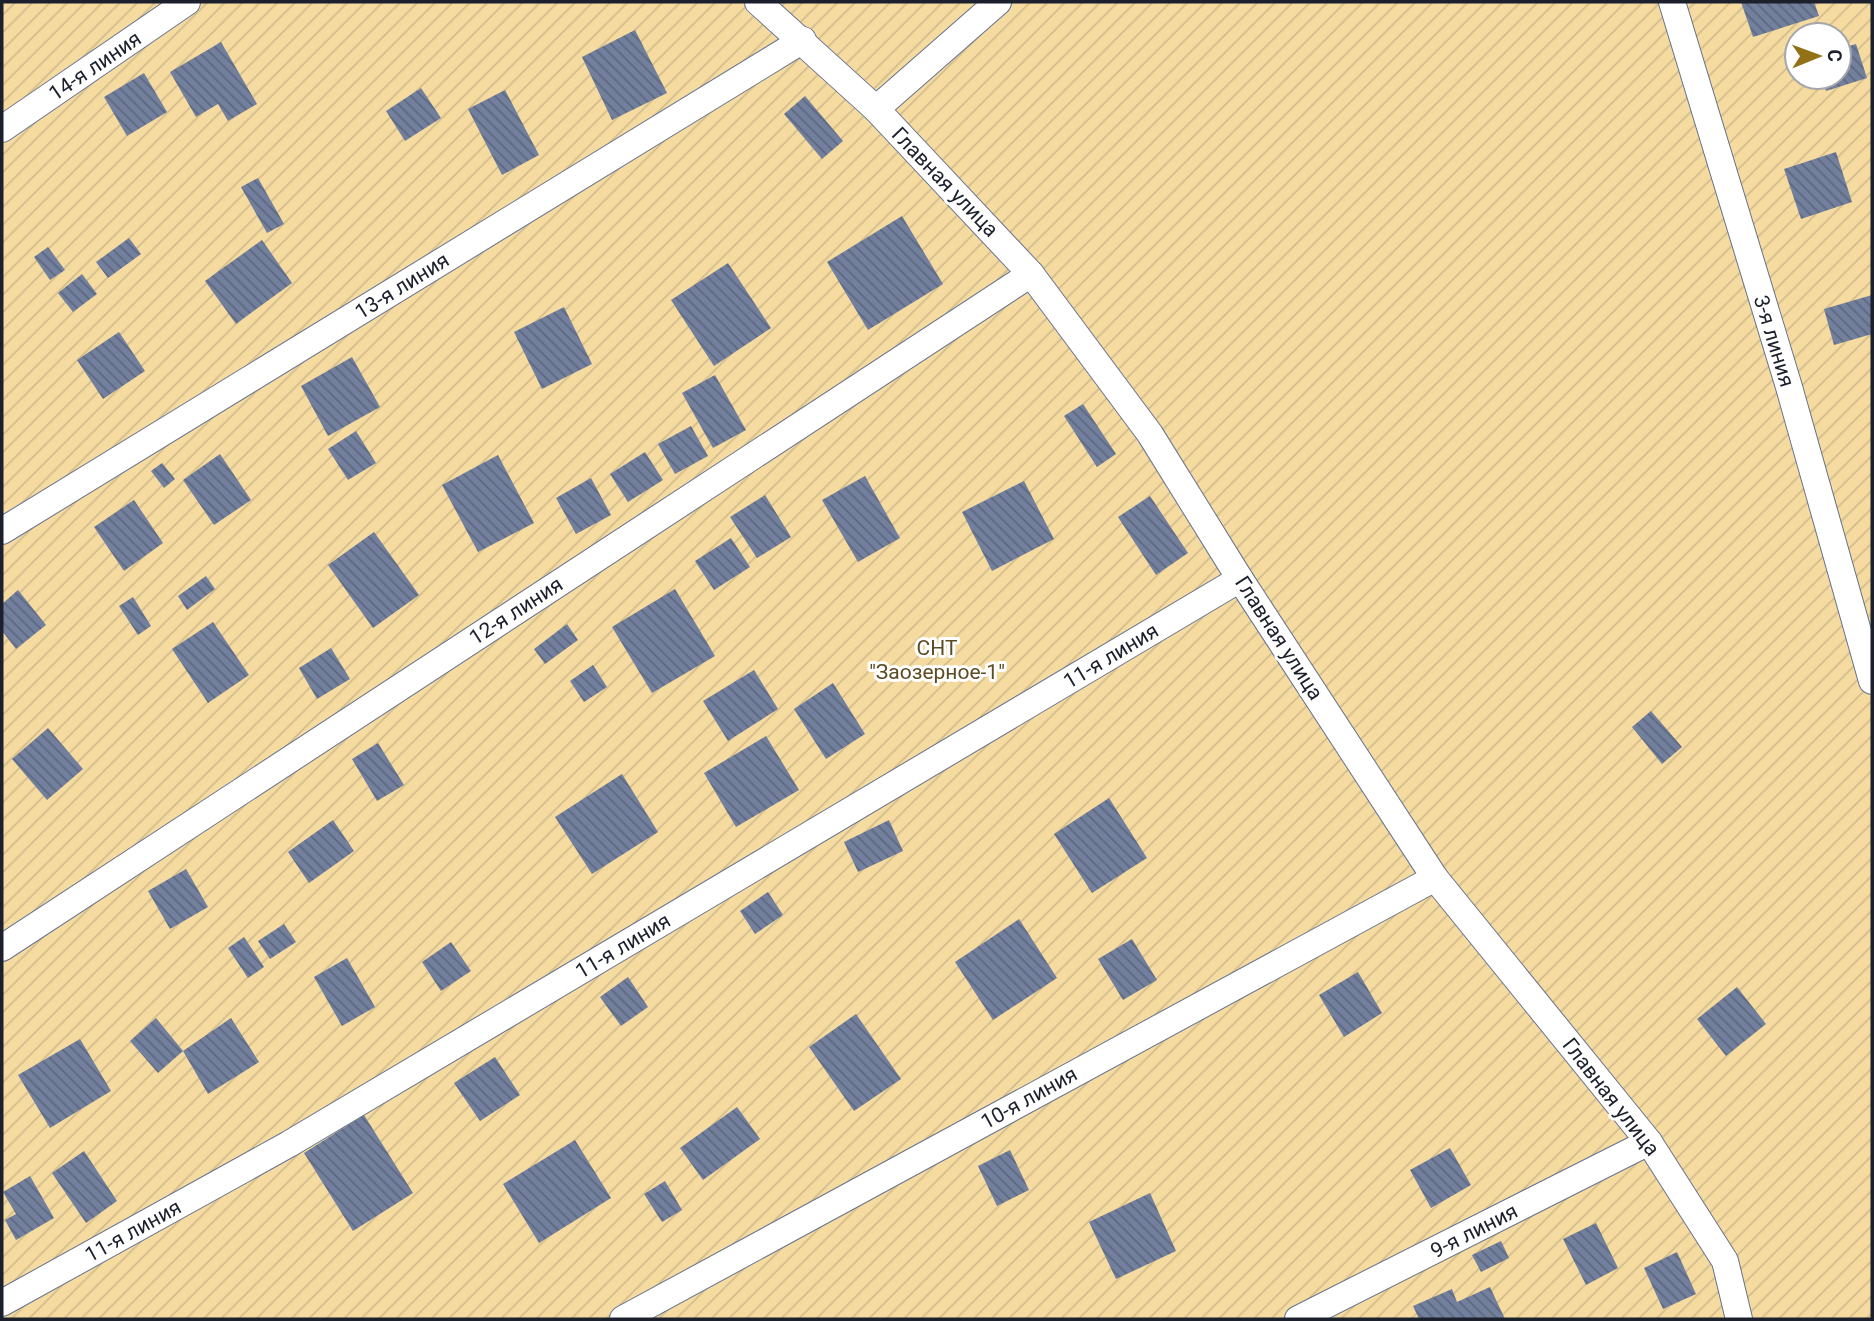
<svg xmlns="http://www.w3.org/2000/svg" width="1874" height="1321" font-family="Roboto,sans-serif">
<style>
.garden{fill:url(#garden-furrows);fill-rule:evenodd}
.building{fill:url(#building-back-hatch)}
.lines{fill:none;stroke-linecap:round;stroke-linejoin:round}
.minor-casing{stroke:#65728f;stroke-width:28}
.minor{stroke:#fff;stroke-width:26}
.labels{text-anchor:middle;dominant-baseline:central;stroke-width:6;stroke-linejoin:round;paint-order:stroke}
.street-label{font-size:21px;fill:#1b202c;stroke:#fff}
.park-label{font-size:21px;fill:#5c4b23;stroke:#fff}
</style>
<defs>
<pattern id="garden-furrows" width="10" height="10" patternUnits="userSpaceOnUse" patternTransform="scale(1.75)"><rect width="10" height="10" fill="#f6dba1"/><path d="M-1 1l2-2M0 10L10 0M9 11l2-2" fill="none" stroke="#d2bc8b"/></pattern>
<pattern id="building-back-hatch" width="6" height="6" patternUnits="userSpaceOnUse" patternTransform="scale(1.75)"><rect width="6" height="6" fill="#727f9d"/><path d="M-1 5l2 2M0 0l6 6M5-1l2 2" fill="none" stroke="#5d6880"/></pattern>
</defs>
<rect width="100%" height="100%" fill="#f8f8f8"/>
<!-- garden -->
<path class="garden" d="M 2,2 L 1872,2 L 1872,1319 L 2,1319 ZM 1797,35 L 1839,35 L 1839,77 L 1797,77 Z"/>
<!-- building -->
<g class="building">
<path d="M 1741,2 L 1814,2 L 1819,16 L 1753,37 Z"/>
<path d="M 635,30 L 667,93 L 612,120 L 582,57 Z"/>
<path d="M 221,42 L 257,104 L 228,121 L 218,104 L 196,117 L 170,72 Z"/>
<path d="M 1856,44 L 1867,78 L 1826,91 L 1821,77 L 1839,77 L 1839,49 Z"/>
<path d="M 144,73 L 167,112 L 127,136 L 104,97 Z"/>
<path d="M 421,88 L 441,118 L 405,141 L 386,111 Z"/>
<path d="M 505,90 L 539,155 L 502,175 L 468,109 Z"/>
<path d="M 805,96 L 843,141 L 822,159 L 784,114 Z"/>
<path d="M 1836,152 L 1852,202 L 1801,219 L 1784,169 Z"/>
<path d="M 258,178 L 284,224 L 267,233 L 241,187 Z"/>
<path d="M 902,216 L 943,284 L 868,330 L 827,262 Z"/>
<path d="M 129,238 L 141,254 L 108,278 L 96,262 Z"/>
<path d="M 262,240 L 292,283 L 236,324 L 205,281 Z"/>
<path d="M 48,247 L 65,270 L 50,280 L 34,257 Z"/>
<path d="M 728,263 L 771,328 L 714,366 L 671,300 Z"/>
<path d="M 82,274 L 97,294 L 73,312 L 58,293 Z"/>
<path d="M 1872,295 L 1872,334 L 1834,345 L 1824,309 Z"/>
<path d="M 564,307 L 592,364 L 542,389 L 514,332 Z"/>
<path d="M 119,332 L 145,371 L 103,399 L 77,360 Z"/>
<path d="M 352,357 L 380,407 L 328,436 L 301,386 Z"/>
<path d="M 715,375 L 746,430 L 713,448 L 682,393 Z"/>
<path d="M 1083,404 L 1116,454 L 1097,467 L 1064,416 Z"/>
<path d="M 691,426 L 708,456 L 675,474 L 658,444 Z"/>
<path d="M 356,431 L 376,463 L 348,480 L 328,449 Z"/>
<path d="M 645,452 L 663,480 L 628,502 L 610,474 Z"/>
<path d="M 220,454 L 251,500 L 214,525 L 183,480 Z"/>
<path d="M 498,455 L 534,523 L 478,552 L 442,485 Z"/>
<path d="M 162,463 L 175,479 L 164,488 L 151,471 Z"/>
<path d="M 865,476 L 900,538 L 858,562 L 822,500 Z"/>
<path d="M 591,478 L 611,515 L 576,534 L 556,498 Z"/>
<path d="M 1024,481 L 1054,539 L 992,571 L 962,512 Z"/>
<path d="M 765,495 L 791,537 L 757,558 L 730,517 Z"/>
<path d="M 1150,496 L 1188,553 L 1156,575 L 1118,517 Z"/>
<path d="M 134,500 L 163,543 L 124,571 L 94,527 Z"/>
<path d="M 374,532 L 419,595 L 373,628 L 328,565 Z"/>
<path d="M 731,538 L 750,567 L 714,590 L 695,561 Z"/>
<path d="M 206,576 L 215,589 L 187,610 L 178,596 Z"/>
<path d="M 675,589 L 715,656 L 652,693 L 612,627 Z"/>
<path d="M 18,590 L 46,625 L 16,649 L 2,631 L 2,604 Z"/>
<path d="M 133,597 L 151,626 L 138,635 L 119,606 Z"/>
<path d="M 213,622 L 249,675 L 208,703 L 172,649 Z"/>
<path d="M 567,624 L 578,640 L 545,664 L 534,649 Z"/>
<path d="M 331,648 L 350,679 L 317,699 L 299,668 Z"/>
<path d="M 593,665 L 607,687 L 584,702 L 570,681 Z"/>
<path d="M 754,670 L 778,709 L 728,741 L 703,701 Z"/>
<path d="M 833,683 L 865,734 L 826,759 L 794,709 Z"/>
<path d="M 1651,711 L 1682,747 L 1662,764 L 1632,727 Z"/>
<path d="M 48,728 L 83,769 L 47,800 L 12,759 Z"/>
<path d="M 766,736 L 799,790 L 736,827 L 704,773 Z"/>
<path d="M 378,743 L 404,785 L 377,801 L 352,759 Z"/>
<path d="M 622,774 L 658,832 L 592,874 L 555,817 Z"/>
<path d="M 1109,798 L 1147,858 L 1092,893 L 1054,834 Z"/>
<path d="M 333,820 L 354,851 L 309,883 L 288,852 Z"/>
<path d="M 889,820 L 903,851 L 858,872 L 844,842 Z"/>
<path d="M 186,869 L 208,907 L 170,929 L 148,891 Z"/>
<path d="M 768,892 L 783,915 L 755,934 L 740,911 Z"/>
<path d="M 1019,919 L 1057,978 L 993,1020 L 955,962 Z"/>
<path d="M 284,924 L 296,942 L 270,959 L 258,941 Z"/>
<path d="M 244,937 L 264,967 L 248,978 L 228,948 Z"/>
<path d="M 1132,939 L 1157,980 L 1123,1000 L 1098,959 Z"/>
<path d="M 451,942 L 471,971 L 441,991 L 422,962 Z"/>
<path d="M 347,958 L 375,1007 L 342,1026 L 314,977 Z"/>
<path d="M 1358,972 L 1382,1013 L 1344,1037 L 1319,995 Z"/>
<path d="M 628,977 L 648,1007 L 621,1026 L 600,997 Z"/>
<path d="M 1737,987 L 1766,1024 L 1726,1056 L 1697,1019 Z"/>
<path d="M 856,1014 L 901,1079 L 854,1111 L 809,1047 Z"/>
<path d="M 156,1018 L 183,1051 L 231,1018 L 259,1062 L 208,1094 L 183,1051 L 158,1073 L 130,1041 Z"/>
<path d="M 80,1039 L 111,1091 L 50,1128 L 18,1075 Z"/>
<path d="M 495,1057 L 520,1095 L 480,1121 L 454,1083 Z"/>
<path d="M 737,1107 L 760,1139 L 703,1180 L 680,1148 Z"/>
<path d="M 364,1115 L 413,1193 L 353,1231 L 304,1153 Z"/>
<path d="M 575,1140 L 611,1198 L 539,1243 L 503,1184 Z"/>
<path d="M 1450,1148 L 1471,1185 L 1431,1208 L 1410,1170 Z"/>
<path d="M 1010,1150 L 1029,1190 L 997,1206 L 978,1166 Z"/>
<path d="M 84,1151 L 117,1201 L 86,1223 L 52,1173 Z"/>
<path d="M 30,1176 L 54,1218 L 16,1240 L 5,1220 L 16,1214 L 3,1192 Z"/>
<path d="M 665,1181 L 682,1210 L 662,1222 L 644,1194 Z"/>
<path d="M 1150,1193 L 1176,1251 L 1116,1279 L 1089,1222 Z"/>
<path d="M 1596,1223 L 1618,1268 L 1586,1285 L 1563,1239 Z"/>
<path d="M 1501,1241 L 1509,1258 L 1481,1272 L 1472,1255 Z"/>
<path d="M 1677,1252 L 1696,1294 L 1663,1309 L 1644,1268 Z"/>
<path d="M 1490,1287 L 1505,1319 L 1419,1319 L 1413,1306 L 1452,1289 L 1457,1302 Z"/>
</g>
<g class="lines">
<!-- minor casing -->
<g class="minor-casing">
<g id="minor">
<path d="M 758,2 L 876,109 L 1031,274 L 1150,434 L 1240,579 L 1435,878 L 1649,1142 L 1725,1261 L 1739,1319"/>
<path d="M 1672,2 L 1789,387 L 1872,681"/>
<path d="M 876,109 L 998,2"/>
<path d="M 2,129 L 187,2"/>
<path d="M 2,531 L 803,40"/>
<path d="M 2,948 L 1031,274"/>
<path d="M 2,1303 L 289,1144 L 1240,579"/>
<path d="M 623,1319 L 1435,878"/>
<path d="M 1298,1319 L 1649,1142"/>
</g>
</g>
<!-- minor -->
<use href="#minor" class="minor"/>
</g>
<g class="labels">
<!-- street labels -->
<g class="street-label">
<text transform="translate(95 66) rotate(-34)">14-я линия</text>
<text transform="translate(945 182) rotate(46)">Главная улица</text>
<text transform="translate(402 286) rotate(-32)">13-я линия</text>
<text transform="translate(1774 341) rotate(73)">3-я линия</text>
<text transform="translate(516 611) rotate(-33)">12-я линия</text>
<text transform="translate(1279 638) rotate(57)">Главная улица</text>
<text transform="translate(1111 656) rotate(-31)">11-я линия</text>
<text transform="translate(623 946) rotate(-31)">11-я линия</text>
<text transform="translate(1611 1097) rotate(52)">Главная улица</text>
<text transform="translate(1029 1098) rotate(-29)">10-я линия</text>
<text transform="translate(133 1231) rotate(-29)">11-я линия</text>
<text transform="translate(1474 1231) rotate(-27)">9-я линия</text>
</g>
<!-- park labels -->
<g class="park-label">
<text x="937" y="648">СНТ<tspan x="937" dy="24">"Заозерное-1"</tspan></text>
</g>
</g>
<!-- border -->
<rect width="1874" height="1321" fill="none" stroke="#1b202c" stroke-width="7"/>
<!-- north arrow -->
<g transform="translate(1818 56) rotate(89)"><circle r="33" fill="#ffffff" stroke="#a4a6ab" stroke-width="2"/>
<path d="M0-5L12 26L0 18L-12 26Z" fill="#927117"/>
<text y="-10" font-size="19" font-weight="bold" text-anchor="middle" fill="#1b202c">С</text>
</g>
</svg>
